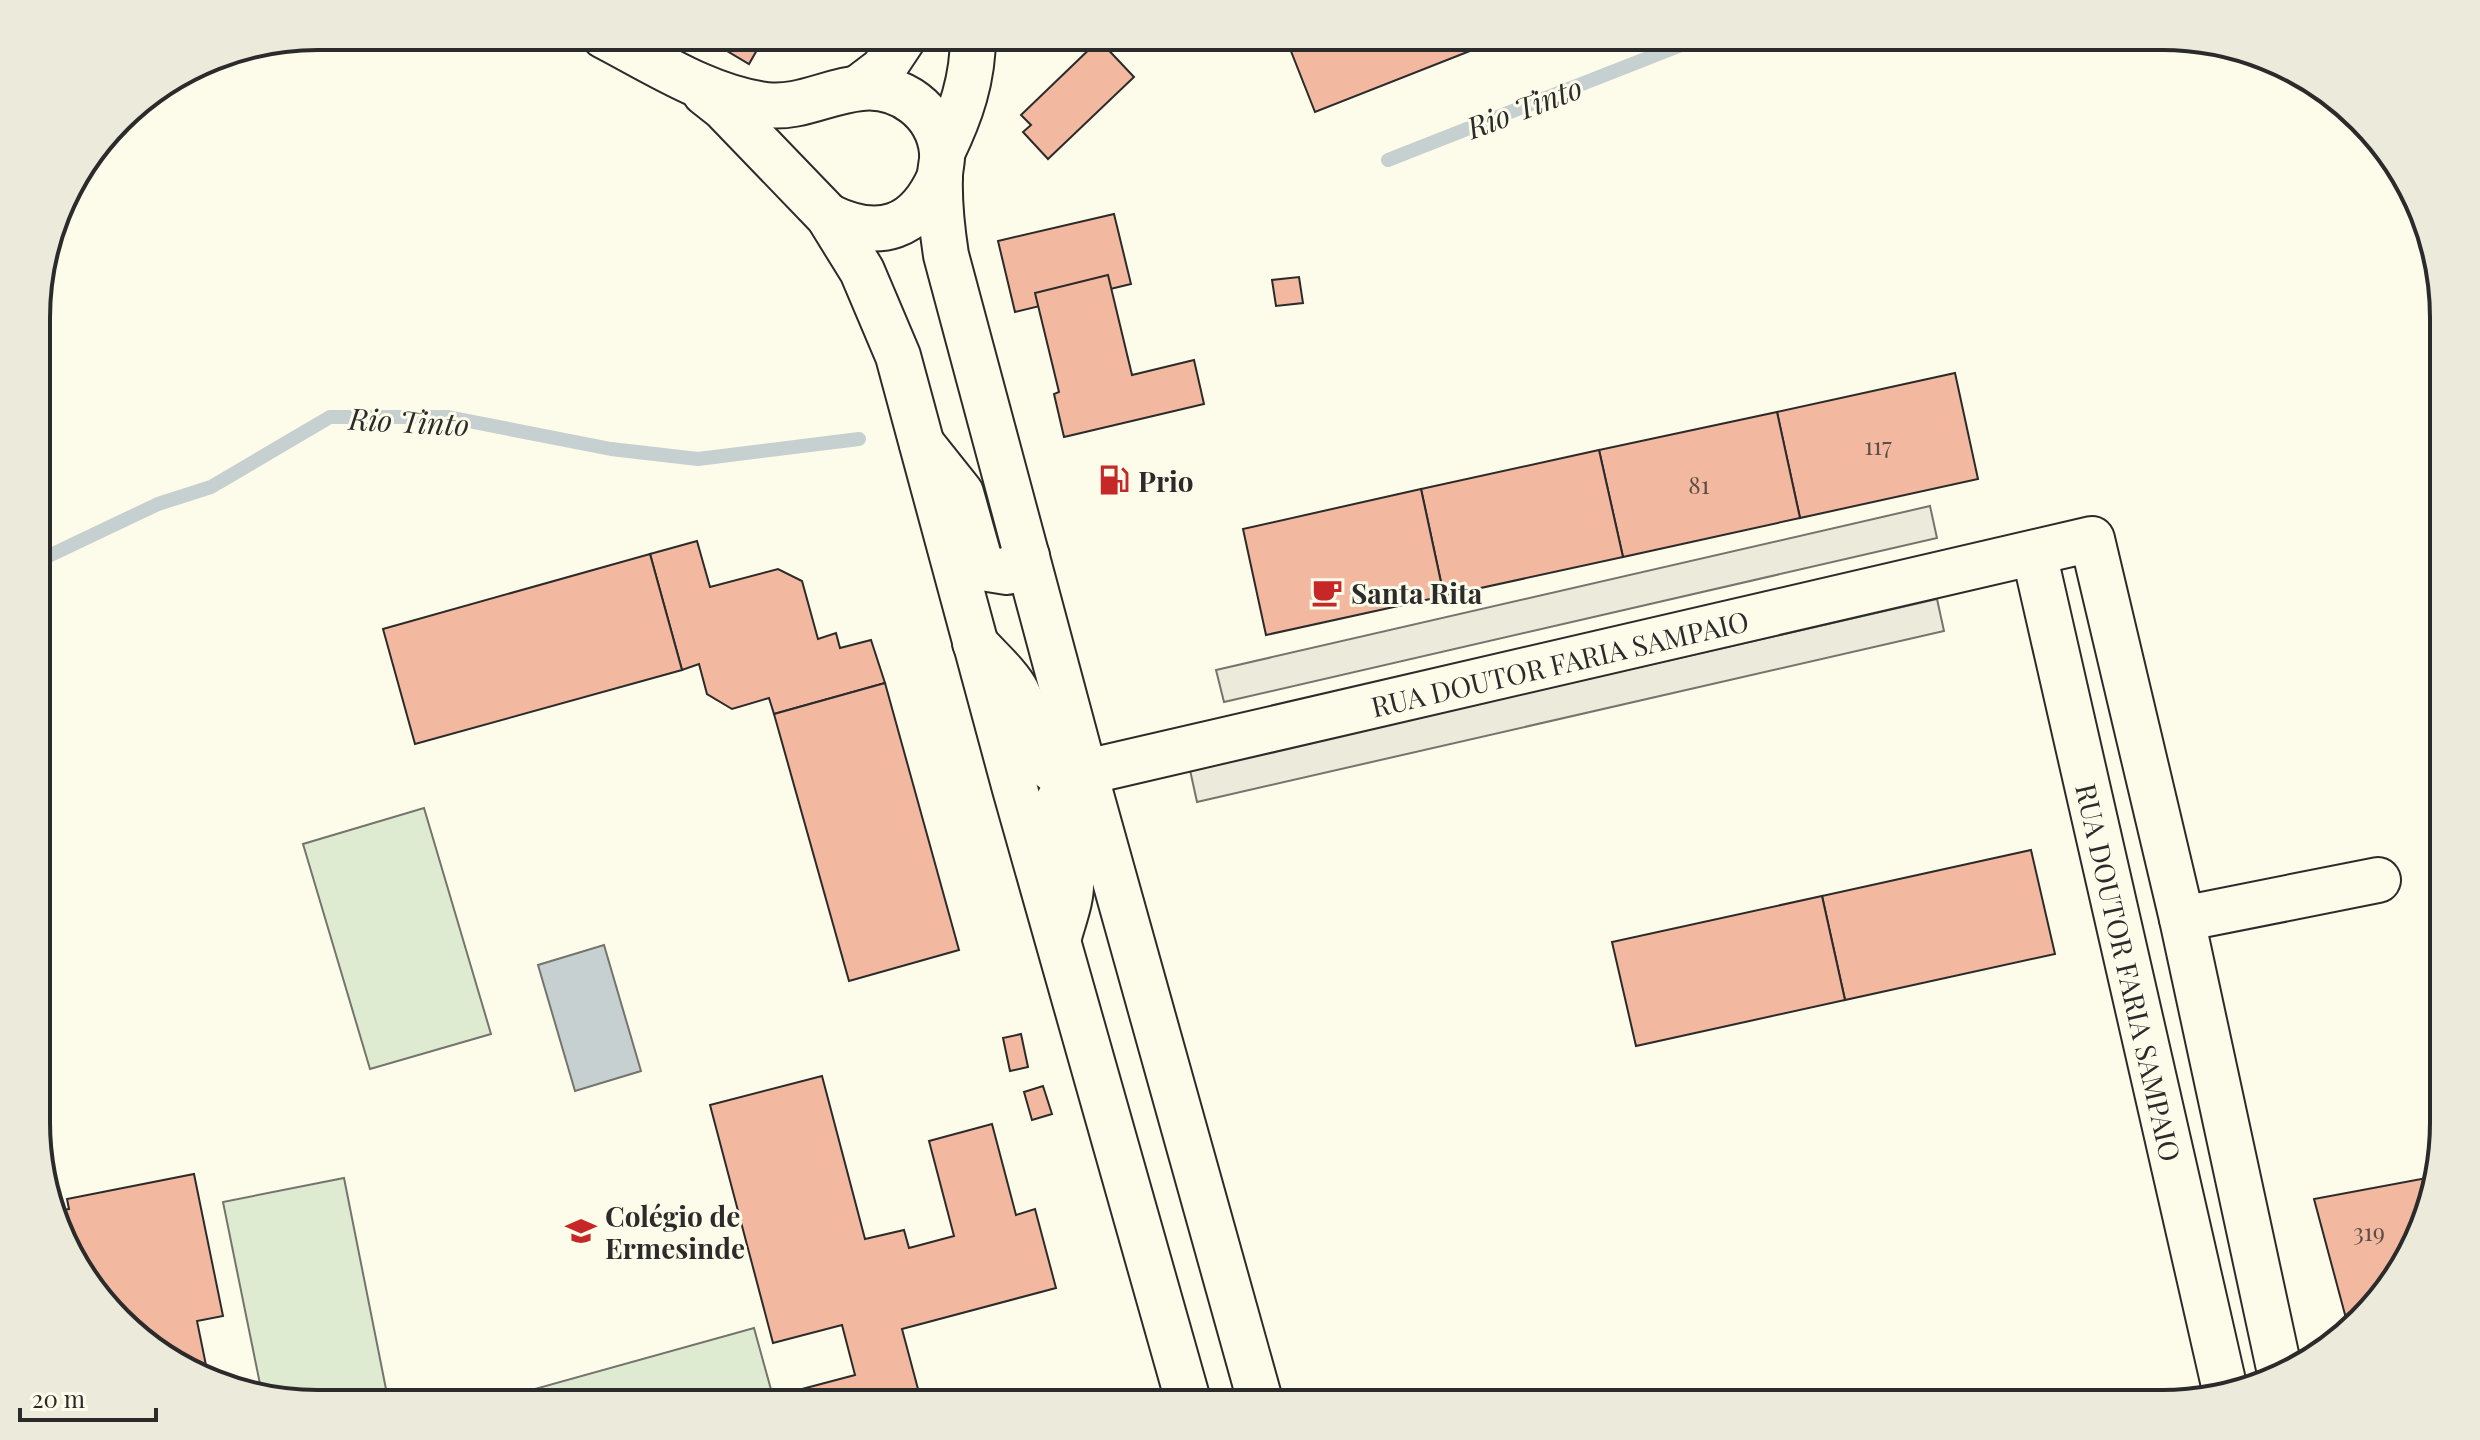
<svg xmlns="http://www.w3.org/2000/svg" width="2480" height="1440" font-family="'Playfair Display',serif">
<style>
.green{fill:#deebd1;stroke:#74746e;stroke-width:2}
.parking{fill:#eceadb;stroke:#74746e;stroke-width:2}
.water{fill:#c7d0d0;stroke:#74746e;stroke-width:2}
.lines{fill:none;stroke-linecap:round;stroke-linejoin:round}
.stream{stroke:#c7d0d0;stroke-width:14}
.building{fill:#f2b8a0;stroke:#2b2b2b;stroke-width:2}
.minor-casing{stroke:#2b2b2b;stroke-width:48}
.major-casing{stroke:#2b2b2b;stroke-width:48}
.minor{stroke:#fdfbea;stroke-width:44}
.major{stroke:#fdfbea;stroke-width:44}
.labels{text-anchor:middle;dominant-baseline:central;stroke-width:6;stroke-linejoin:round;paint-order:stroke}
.number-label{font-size:24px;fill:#5d4e48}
.poi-label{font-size:28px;font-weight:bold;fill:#2b2b2b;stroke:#fdfbea;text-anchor:start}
.street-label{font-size:28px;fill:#2b2b2b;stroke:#fdfbea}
.water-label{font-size:30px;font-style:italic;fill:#2b2b2b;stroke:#fdfbea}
.rim{fill:none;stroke:#2b2b2b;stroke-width:4}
</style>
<rect width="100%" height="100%" fill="#fdfbea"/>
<!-- green -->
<g class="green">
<path d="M 424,808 L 491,1034 L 370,1069 L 303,844 Z"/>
<path d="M 344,1178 L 389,1404 L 318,1404 L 261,1389 L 223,1202 Z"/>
<path d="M 754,1328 L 775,1404 L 492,1404 L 492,1401 Z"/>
</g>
<!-- parking -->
<g class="parking">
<path d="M 1930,506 L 1937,538 L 1224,702 L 1216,670 Z"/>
<path d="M 1937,599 L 1944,631 L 1197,802 L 1190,770 Z"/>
</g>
<!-- water -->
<path class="water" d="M 604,945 L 641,1071 L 575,1091 L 538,965 Z"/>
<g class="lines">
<!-- stream -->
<g class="stream">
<path d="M 1388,160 L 1704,36"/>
<path d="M 38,561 L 158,504 L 211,487 L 330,417 L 448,417 L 611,449 L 698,459 L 859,439"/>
</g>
</g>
<!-- building -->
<g class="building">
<path d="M 663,36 L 691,36 L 684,48 Z"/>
<path d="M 702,36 L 765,36 L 749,64 Z"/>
<path d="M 1285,36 L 1508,36 L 1315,112 Z"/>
<path d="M 1099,40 L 1134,77 L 1048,159 L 1023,132 L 1031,125 L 1021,115 Z"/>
<path d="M 1114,214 L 1131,284 L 1015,312 L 998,241 Z"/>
<path d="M 1108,275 L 1132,375 L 1194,360 L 1204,404 L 1064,437 L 1054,394 L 1059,392 L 1035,293 Z"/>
<path d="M 1299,277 L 1303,303 L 1276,306 L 1272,280 Z"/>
<path d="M 1955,373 L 1978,479 L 1800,518 L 1777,412 Z"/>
<path d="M 1777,412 L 1800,518 L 1623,557 L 1599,450 Z"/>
<path d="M 1599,450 L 1623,557 L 1444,596 L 1421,489 Z"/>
<path d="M 1421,489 L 1444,596 L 1266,635 L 1243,529 Z"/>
<path d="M 697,541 L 710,587 L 778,569 L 802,581 L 818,639 L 836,633 L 840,648 L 871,640 L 885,683 L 774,714 L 769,698 L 732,709 L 707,694 L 699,664 L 682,670 L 650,554 Z"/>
<path d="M 650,554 L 682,670 L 415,744 L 383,629 Z"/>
<path d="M 885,683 L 959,950 L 849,981 L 774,714 Z"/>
<path d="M 2031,850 L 2055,954 L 1845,1000 L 1822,896 Z"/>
<path d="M 1822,896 L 1845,1000 L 1636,1046 L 1612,942 Z"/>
<path d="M 1021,1034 L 1028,1067 L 1010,1071 L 1003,1038 Z"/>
<path d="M 822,1076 L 865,1239 L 904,1230 L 909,1248 L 954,1236 L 929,1141 L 992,1124 L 1016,1215 L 1035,1209 L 1056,1288 L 902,1329 L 922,1404 L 806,1404 L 802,1389 L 855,1375 L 842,1325 L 773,1343 L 710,1105 Z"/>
<path d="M 1043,1086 L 1052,1114 L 1032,1120 L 1024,1092 Z"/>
<path d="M 194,1174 L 223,1316 L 197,1321 L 208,1375 L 177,1366 L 83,1278 L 58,1211 L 69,1209 L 67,1199 Z"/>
<path d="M 2432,1177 L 2406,1263 L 2347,1322 L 2314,1199 Z"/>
</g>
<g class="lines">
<!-- minor casing -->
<g class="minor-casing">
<g id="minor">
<path d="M 858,88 L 883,69 L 905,36"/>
<path d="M 942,153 C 961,114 973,79 973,36"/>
<path d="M 922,444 L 961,493 L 982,568 L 1007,572 L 1027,556"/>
<path id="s1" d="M 2034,553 L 2225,1390"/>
<path id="s2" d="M 975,643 C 988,658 1008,675 1017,692 C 1036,729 1020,753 1065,777 L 2092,539 L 2182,919 L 2280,1373"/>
<path d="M 2182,919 L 2378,880"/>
<path d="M 1059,937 C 1063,921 1072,899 1071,882 C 1068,831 1028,812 1086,774"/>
</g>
</g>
<!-- major casing -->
<g class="major-casing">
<g id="major">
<path d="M 604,36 C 654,62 709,98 766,105 C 800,109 828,91 861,88 C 900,84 938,111 942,152 C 943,160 940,168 940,176 C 939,203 942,229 946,255 L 1084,770 L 1261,1404"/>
<path d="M 705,93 L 724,108 L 828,216 L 862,271 L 898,356 L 1015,789 L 1189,1404"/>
<path d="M 828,216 C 879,241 917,229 940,176"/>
</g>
</g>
<!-- minor -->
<use href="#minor" class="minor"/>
<!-- major -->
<use href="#major" class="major"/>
</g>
<!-- icons -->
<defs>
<g id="fuel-bare" transform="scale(2.4)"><path d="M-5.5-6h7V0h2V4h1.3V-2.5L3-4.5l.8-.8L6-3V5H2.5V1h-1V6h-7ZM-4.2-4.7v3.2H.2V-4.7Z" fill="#c62828" stroke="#fdfbea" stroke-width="2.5" paint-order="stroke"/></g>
<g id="cafe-bare" transform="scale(2.4)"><path d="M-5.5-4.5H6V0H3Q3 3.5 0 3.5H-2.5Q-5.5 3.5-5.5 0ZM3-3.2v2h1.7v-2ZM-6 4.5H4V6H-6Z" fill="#c62828" stroke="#fdfbea" stroke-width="2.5" paint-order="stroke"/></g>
<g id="school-bare" transform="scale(2.4)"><path d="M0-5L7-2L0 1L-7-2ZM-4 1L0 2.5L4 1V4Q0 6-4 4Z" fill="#c62828" stroke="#fdfbea" stroke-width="2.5" paint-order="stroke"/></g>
</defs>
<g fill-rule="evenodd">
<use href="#fuel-bare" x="1114" y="480"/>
<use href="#cafe-bare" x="1327" y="592"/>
<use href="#school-bare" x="581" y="1231"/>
</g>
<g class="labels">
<!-- number labels -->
<g class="number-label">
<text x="1878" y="445">117</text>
<text x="1699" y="484">81</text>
<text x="2369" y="1231">319</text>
</g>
<!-- poi labels -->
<g class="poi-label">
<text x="1138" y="480">Prio</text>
<text x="1351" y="592">Santa Rita</text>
<text x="605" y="1215">Colégio de<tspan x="605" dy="32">Ermesinde</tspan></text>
</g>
<!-- street labels -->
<g class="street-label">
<text stroke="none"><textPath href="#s2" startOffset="674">RUA DOUTOR FARIA SAMPAIO</textPath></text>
<text stroke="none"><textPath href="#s1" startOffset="430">RUA DOUTOR FARIA SAMPAIO</textPath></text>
</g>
<!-- water labels -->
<g class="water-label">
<text transform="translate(1524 107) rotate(-21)">Rio Tinto</text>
<text transform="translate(409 421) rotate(3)">Rio Tinto</text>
</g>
</g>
<!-- crop -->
<path d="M0 0H2480V1440H0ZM318 50H2162A268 268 0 0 1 2430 318V1122A268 268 0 0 1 2162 1390H318A268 268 0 0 1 50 1122V318A268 268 0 0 1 318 50Z" fill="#eceadb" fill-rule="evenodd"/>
<path class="rim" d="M318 50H2162A268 268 0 0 1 2430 318V1122A268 268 0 0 1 2162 1390H318A268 268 0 0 1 50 1122V318A268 268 0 0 1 318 50Z"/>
<!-- scale -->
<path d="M20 1408v12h136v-12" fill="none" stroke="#2b2b2b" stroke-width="4"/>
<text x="32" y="1408" font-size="24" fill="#2b2b2b" stroke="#fdfbea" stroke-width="6" paint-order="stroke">20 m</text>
</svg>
